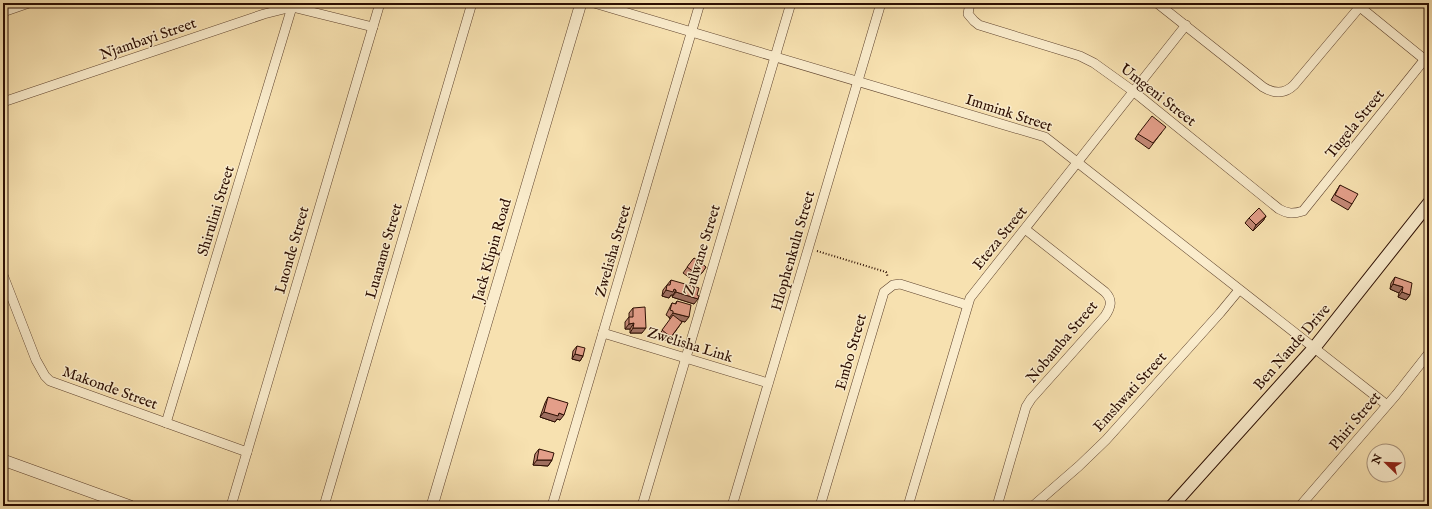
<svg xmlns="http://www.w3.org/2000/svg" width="1432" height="509" font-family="'IM FELL English',serif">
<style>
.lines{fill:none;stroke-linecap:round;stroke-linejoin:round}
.minor-casing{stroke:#5f432e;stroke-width:10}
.tertiary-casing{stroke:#5f432e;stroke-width:12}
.secondary-casing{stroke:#2c0e02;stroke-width:14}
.path{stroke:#2c0e02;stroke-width:2;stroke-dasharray:1 2;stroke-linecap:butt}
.minor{stroke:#faeccc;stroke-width:9}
.tertiary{stroke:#faeccc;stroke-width:11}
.secondary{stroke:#faeccc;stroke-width:12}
.wall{fill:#c38876;stroke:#2c0e02}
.shaded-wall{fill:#9f6f60;stroke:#2c0e02}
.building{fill:#e39e89;stroke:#2c0e02}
.labels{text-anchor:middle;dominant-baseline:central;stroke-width:3;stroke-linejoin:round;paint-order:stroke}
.street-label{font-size:15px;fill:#2c0e02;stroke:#faeccc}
</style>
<rect width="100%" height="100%" fill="#f7e1b0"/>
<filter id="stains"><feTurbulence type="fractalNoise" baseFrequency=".005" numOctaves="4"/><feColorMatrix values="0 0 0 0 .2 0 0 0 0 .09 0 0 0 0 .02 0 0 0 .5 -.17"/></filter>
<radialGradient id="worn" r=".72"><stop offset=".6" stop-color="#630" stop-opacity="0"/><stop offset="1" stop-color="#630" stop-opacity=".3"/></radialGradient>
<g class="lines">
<!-- minor casing -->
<g class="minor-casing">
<g id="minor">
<path d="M 594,3 L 1045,137 L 1387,405"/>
<path d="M 970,3 L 968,14 L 974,21 L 979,25 L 1080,56 L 1094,63 L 1133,91 L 1279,209 C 1288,214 1293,214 1303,211 L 1429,54"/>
<path d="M 1157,3 L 1263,87 C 1274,94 1285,94 1294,85 L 1363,3"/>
<path d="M 1360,7 L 1429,63"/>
<path d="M 3,12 L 29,3"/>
<path d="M 3,102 L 264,14 L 292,7 L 373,27"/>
<path d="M 3,275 L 36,360 L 45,376 L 50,381 L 247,452"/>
<path d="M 603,333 L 768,383"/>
<path d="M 166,423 L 292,7"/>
<path d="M 231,506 L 380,3"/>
<path d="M 324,506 L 472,3"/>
<path d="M 552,506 L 700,3"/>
<path d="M 642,506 L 791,3"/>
<path d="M 732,506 L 881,3"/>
<path d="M 820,506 L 884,292 L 893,285 L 900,284 L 967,305"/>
<path d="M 908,506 L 970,298 L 1186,25"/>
<path d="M 997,506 L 1026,407 L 1031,399 L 1105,316 C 1111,307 1113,300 1105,292 L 1025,229"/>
<path d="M 1033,506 L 1079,466 L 1106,440 L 1220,313 L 1239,290"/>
<path d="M 1300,506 L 1396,395 L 1429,353"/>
</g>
</g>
<!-- tertiary casing -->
<g class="tertiary-casing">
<g id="tertiary">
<path d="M 3,460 L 130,506"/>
<path d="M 432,506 L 581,3"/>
</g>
</g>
<!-- secondary casing -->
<g class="secondary-casing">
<path id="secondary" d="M 1172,506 L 1314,348 L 1429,203"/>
</g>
<!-- path -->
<path class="path" d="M 817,251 L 886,272 L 888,277"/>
<!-- minor -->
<use href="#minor" class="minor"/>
<!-- tertiary -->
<use href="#tertiary" class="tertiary"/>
<!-- secondary -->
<use href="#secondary" class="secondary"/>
</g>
<!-- wall -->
<g class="wall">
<path d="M 1162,132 L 1149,149 L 1135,139 L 1138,134 Z"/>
<path d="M 1340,185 L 1352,204 L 1348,210 L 1331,200 Z"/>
<path d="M 1266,216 L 1263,221 L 1253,231 L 1245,223 L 1249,218 Z"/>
<path d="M 694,258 L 706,267 L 698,278 L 693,274 L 690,278 L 683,273 Z"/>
<path d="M 1395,277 L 1410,295 L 1406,300 L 1398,297 L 1399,293 L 1390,289 L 1391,283 Z"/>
<path d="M 671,280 L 694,304 L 672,297 L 673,295 L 671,295 L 669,298 L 662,296 L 663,290 Z"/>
<path d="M 677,301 L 685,322 L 682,321 L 682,322 L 668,342 L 658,336 L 671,319 L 669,318 L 669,317 L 666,315 L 672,303 L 675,304 Z"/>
<path d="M 633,308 L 642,333 L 630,333 L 630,329 L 625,329 L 625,322 L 629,317 L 629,313 Z"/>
<path d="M 577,346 L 583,356 L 580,361 L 572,359 L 573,351 Z"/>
<path d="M 548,397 L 560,420 L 557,419 L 555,422 L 540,417 L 545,403 Z"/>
<path d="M 539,449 L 552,460 L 548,466 L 533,465 L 535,454 Z"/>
</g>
<!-- shaded-wall -->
<g class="shaded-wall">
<path d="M 1266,216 L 1263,221 L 1253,231 L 1256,225 Z"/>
<path d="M 1393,284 L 1403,287 L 1399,293 L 1390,289 Z"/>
<path d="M 674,289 L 676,290 L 673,295 L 671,295 L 669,298 L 662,296 L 666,290 Z"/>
<path d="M 676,292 L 698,299 L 694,304 L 672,297 Z"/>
<path d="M 1402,292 L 1410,295 L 1406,300 L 1398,297 Z"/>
<path d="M 673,313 L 689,317 L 685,322 L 669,318 Z"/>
<path d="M 634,323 L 630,329 L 625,329 L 629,324 Z"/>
<path d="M 633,328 L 646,328 L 642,333 L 630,333 Z"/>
<path d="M 575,354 L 583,356 L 580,361 L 572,359 Z"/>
<path d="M 544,412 L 559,413 L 564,415 L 560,420 L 557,419 L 555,422 L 540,417 Z"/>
<path d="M 537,460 L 552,460 L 548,466 L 533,465 Z"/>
</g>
<!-- building -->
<g class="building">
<path d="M 1152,116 L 1166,127 L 1153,143 L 1138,134 Z"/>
<path d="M 1340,185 L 1358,194 L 1352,204 L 1335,195 Z"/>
<path d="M 1259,208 L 1266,216 L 1256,225 L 1249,218 Z"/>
<path d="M 694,258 L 706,267 L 702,273 L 696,269 L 694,272 L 687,267 Z"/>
<path d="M 1395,277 L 1412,283 L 1410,295 L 1402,292 L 1403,287 L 1393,284 Z"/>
<path d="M 671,280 L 699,288 L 697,295 L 699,296 L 698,299 L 676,292 L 676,290 L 674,289 L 673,292 L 666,290 L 667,285 L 670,285 Z"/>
<path d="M 677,301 L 691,305 L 689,317 L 673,313 L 673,311 L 670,310 L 672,303 L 676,304 Z"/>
<path d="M 645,307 L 646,328 L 633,328 L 634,323 L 629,324 L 629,317 L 633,317 L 633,308 Z"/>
<path d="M 673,315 L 682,322 L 671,337 L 662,330 Z"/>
<path d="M 577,346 L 585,348 L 583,356 L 575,354 Z"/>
<path d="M 548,397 L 568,403 L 564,415 L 559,413 L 558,416 L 544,412 Z"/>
<path d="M 539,449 L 554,453 L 552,460 L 537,460 Z"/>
</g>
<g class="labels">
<!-- street labels -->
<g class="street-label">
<text transform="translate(148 39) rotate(-19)">Njambayi Street</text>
<text transform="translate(1158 95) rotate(38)">Umgeni Street</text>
<text transform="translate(1009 113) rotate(18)">Immink Street</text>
<text transform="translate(1355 124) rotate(-51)">Tugela Street</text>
<text transform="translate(216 211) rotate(-73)">Shirulini Street</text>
<text transform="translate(1000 238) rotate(-51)">Eteza Street</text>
<text transform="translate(292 250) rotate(-74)">Luonde Street</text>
<text transform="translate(492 250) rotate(-74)">Jack Klipin Road</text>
<text transform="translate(702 250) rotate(-73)">Zulwane Street</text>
<text transform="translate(384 251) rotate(-74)">Luaname Street</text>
<text transform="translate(613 251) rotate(-74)">Zwelisha Street</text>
<text transform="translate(793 251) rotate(-74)">Hlophenkulu Street</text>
<text transform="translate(1062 342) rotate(-50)">Nobamba Street</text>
<text transform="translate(690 345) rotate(17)">Zwelisha Link</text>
<text transform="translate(1292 347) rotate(-49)">Ben Naude Drive</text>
<text transform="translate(851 352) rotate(-74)">Embo Street</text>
<text transform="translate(110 388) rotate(20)">Makonde Street</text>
<text transform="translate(1130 392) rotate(-48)">Emshwati Street</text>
<text transform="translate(1355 421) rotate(-50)">Phiri Street</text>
</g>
</g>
<!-- margin -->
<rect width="1432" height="509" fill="none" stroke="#f7e1b0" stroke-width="16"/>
<rect x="4" y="4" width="1424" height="501" fill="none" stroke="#2c0e02" stroke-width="2"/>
<rect x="8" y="8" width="1416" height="493" fill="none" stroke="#2c0e02"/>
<!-- north arrow -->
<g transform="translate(1386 463) rotate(293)"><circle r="19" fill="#faeccc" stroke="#a8937b"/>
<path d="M0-3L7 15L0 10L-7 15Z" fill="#8f2418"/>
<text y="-6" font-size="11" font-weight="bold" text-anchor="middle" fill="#2c0e02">N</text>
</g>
<rect width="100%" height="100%" filter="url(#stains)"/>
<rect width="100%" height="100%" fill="url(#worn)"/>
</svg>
